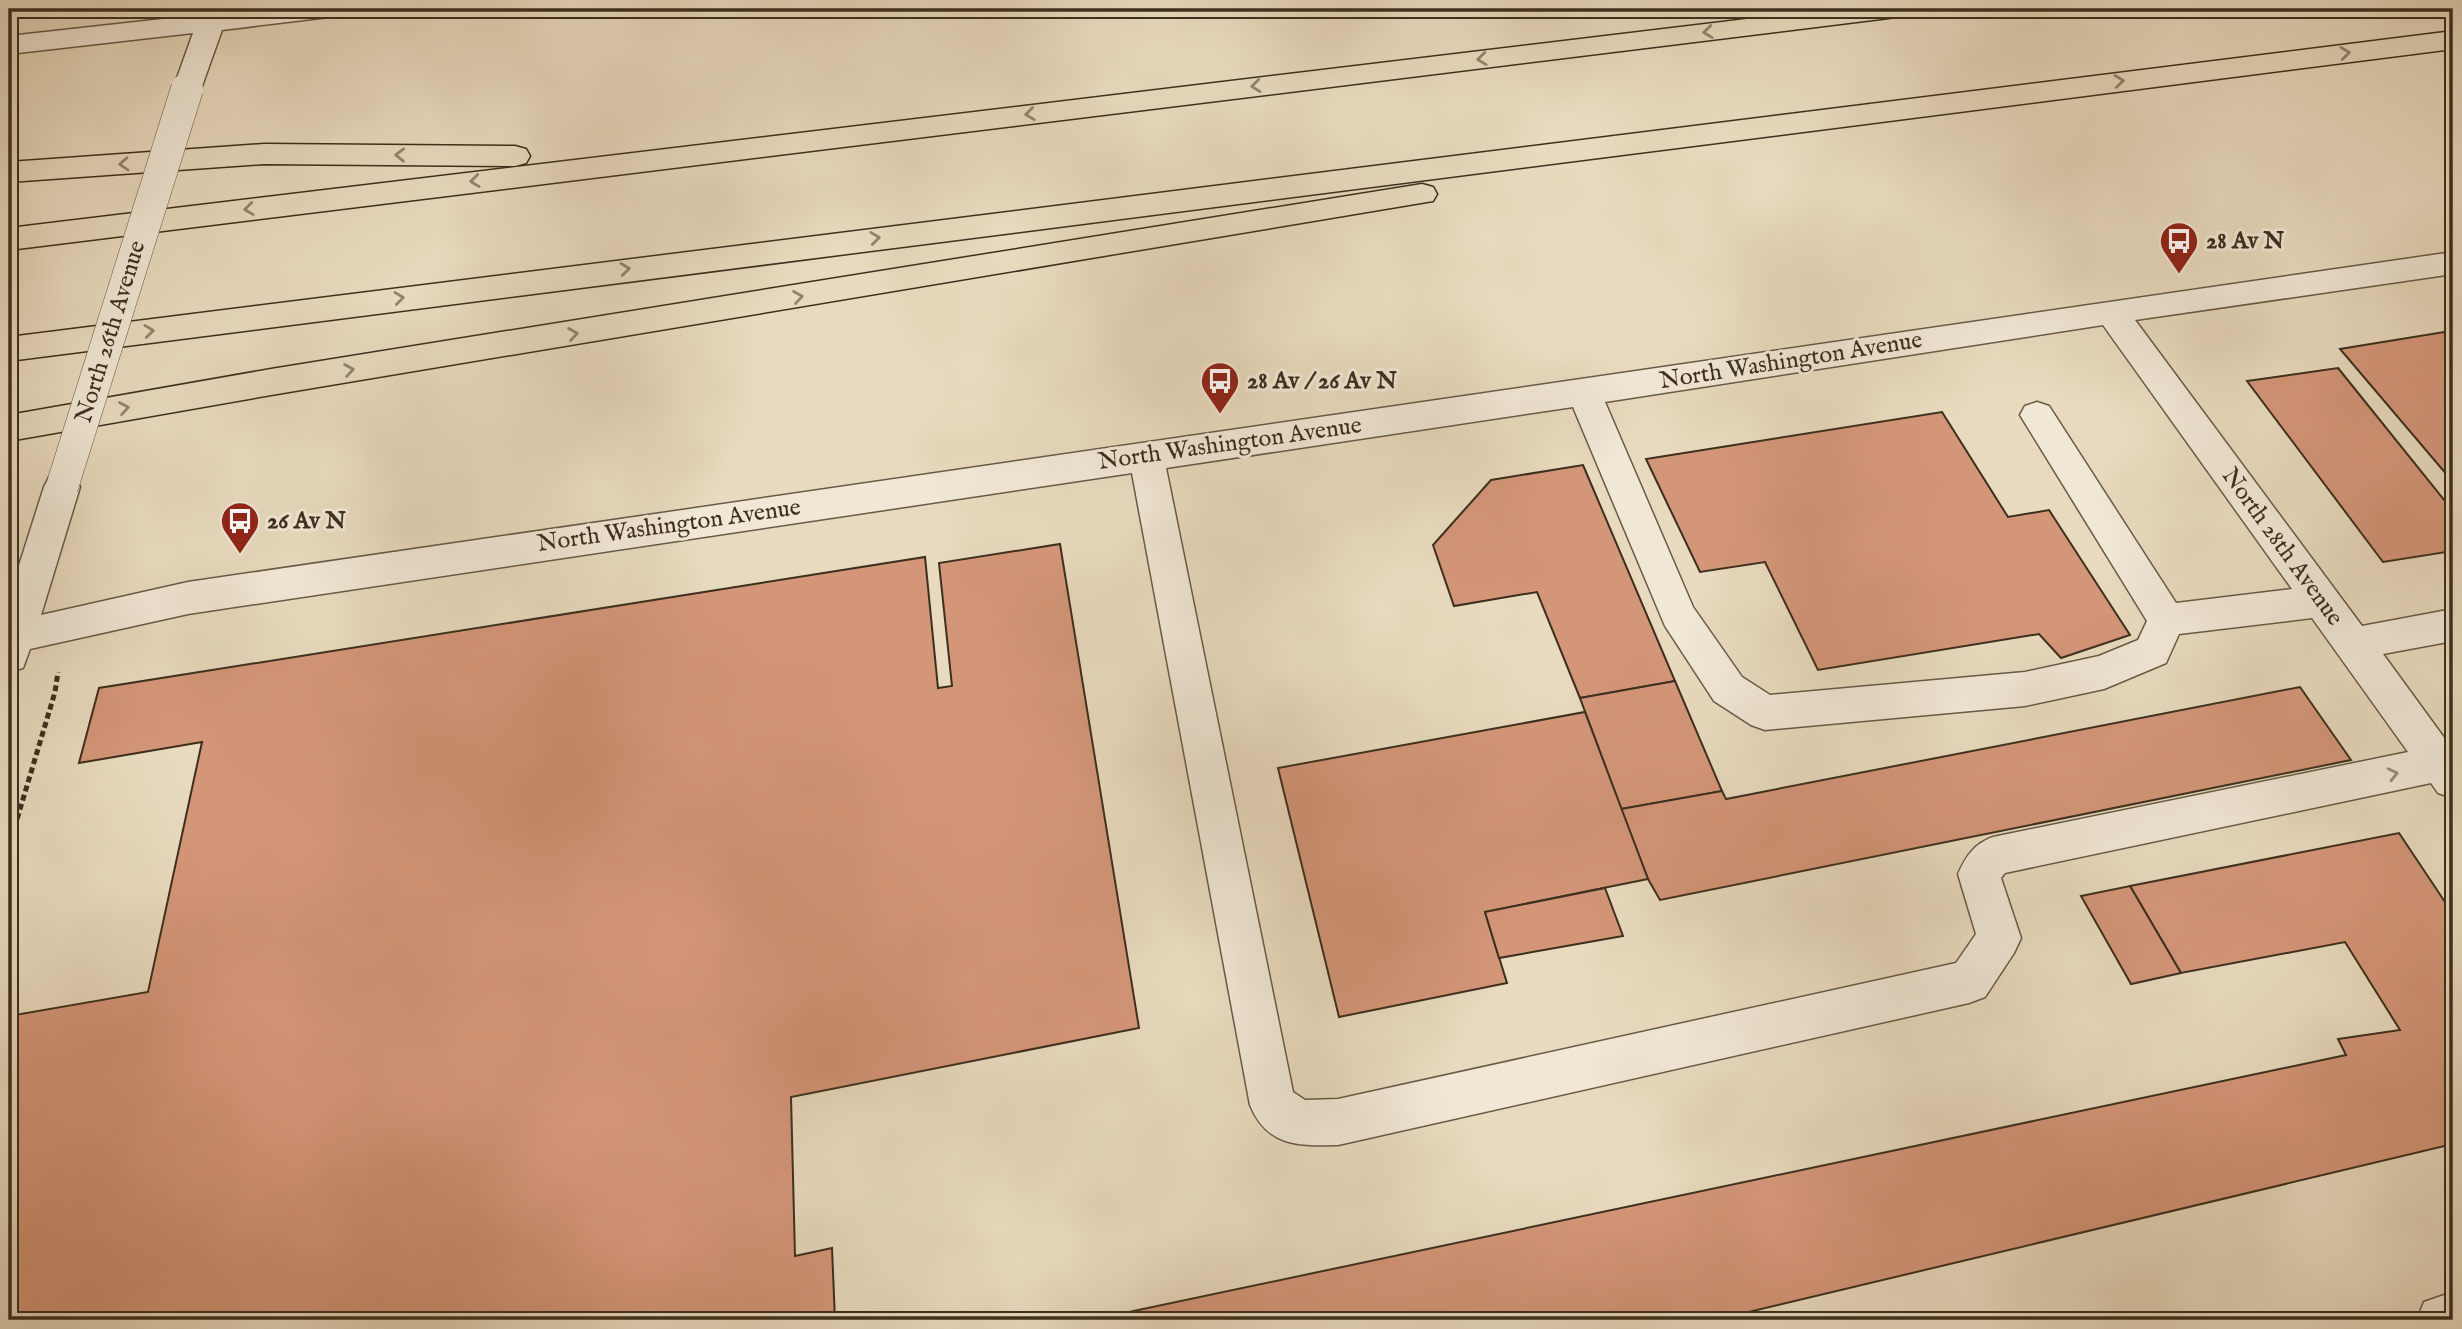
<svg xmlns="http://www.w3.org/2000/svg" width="2462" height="1329" font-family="'IM FELL English',serif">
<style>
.building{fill:#d49679;stroke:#3c2f1e;stroke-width:2}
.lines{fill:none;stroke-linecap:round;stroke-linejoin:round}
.minor-casing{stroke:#675a46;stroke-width:3}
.highway-casing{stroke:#3c2f1e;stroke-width:3}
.path{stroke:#3c2f1e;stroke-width:5;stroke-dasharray:6 3.5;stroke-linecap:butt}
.minor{fill:#f0e7d5;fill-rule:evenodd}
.highway{fill:#e8dabe;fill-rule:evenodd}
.minor-bridge-casing{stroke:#675a46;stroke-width:33;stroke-linecap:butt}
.minor-bridge{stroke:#f0e7d5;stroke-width:32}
.oneway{stroke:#92846e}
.oneway2{stroke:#968b7a}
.labels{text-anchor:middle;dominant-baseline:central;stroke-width:6;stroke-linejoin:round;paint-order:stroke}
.poi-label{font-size:24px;font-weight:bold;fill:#3c2f1e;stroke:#f0e7d5;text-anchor:start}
.street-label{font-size:24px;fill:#3c2f1e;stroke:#f0e7d5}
</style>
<rect width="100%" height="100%" fill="#e8dabe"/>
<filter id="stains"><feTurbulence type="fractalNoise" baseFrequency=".00286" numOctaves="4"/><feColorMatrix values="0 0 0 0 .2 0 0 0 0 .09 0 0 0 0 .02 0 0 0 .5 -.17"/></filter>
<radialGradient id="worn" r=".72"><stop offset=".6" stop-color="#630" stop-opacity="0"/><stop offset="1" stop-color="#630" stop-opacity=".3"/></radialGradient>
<!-- building -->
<g class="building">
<path d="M 2444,332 L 2453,342 L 2453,482 L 2340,349 Z"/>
<path d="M 2338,368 L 2453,511 L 2453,551 L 2383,562 L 2247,381 Z"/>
<path d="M 1942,412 L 2008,517 L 2049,510 L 2130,635 L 2061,658 L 2039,634 L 1818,670 L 1765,562 L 1700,572 L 1646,459 Z"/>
<path d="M 1583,465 L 1675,681 L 1580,698 L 1537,592 L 1454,606 L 1433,545 L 1491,480 Z"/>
<path d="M 1060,544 L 1139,1028 L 791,1097 L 795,1256 L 832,1248 L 835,1320 L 9,1320 L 9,1016 L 148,992 L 202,742 L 79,763 L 99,688 L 925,557 L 938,688 L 952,686 L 939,563 Z"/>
<path d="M 1675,681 L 1722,791 L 1621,809 L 1580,698 Z"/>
<path d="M 2300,687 L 2351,760 L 1660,900 L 1648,879 L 1621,809 L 1722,791 L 1726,799 Z"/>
<path d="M 1585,712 L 1648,879 L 1485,912 L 1507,983 L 1339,1017 L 1278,768 Z"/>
<path d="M 2399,833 L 2453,914 L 2453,1144 L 1715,1320 L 1091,1320 L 2346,1055 L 2338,1039 L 2400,1030 L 2345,942 L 2181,973 L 2130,886 Z"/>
<path d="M 2130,886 L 2181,973 L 2131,984 L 2081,896 Z"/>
<path d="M 1605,888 L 1623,936 L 1499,958 L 1485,912 Z"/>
</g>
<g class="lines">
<!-- minor casing -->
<g class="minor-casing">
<g id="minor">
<path d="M 201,9 L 228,9 L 228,12 L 257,9 L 343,9 L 339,15 L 329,17 L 222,30 L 201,89 L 197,95 L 187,98 L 177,95 L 173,89 L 193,33 L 9,54 L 9,36 L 199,15 Z"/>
<path d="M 2453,252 L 2453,274 L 2135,320 L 2362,626 L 2453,609 L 2453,641 L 2383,654 L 2453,750 L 2453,798 L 2438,793 L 2431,783 L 2005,873 L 2001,878 L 2021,938 L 2014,953 L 1985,997 L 1969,1003 L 1338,1145 C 1299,1146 1267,1147 1250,1105 L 1132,473 L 188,614 L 30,649 L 23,668 L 9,672 L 9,597 L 44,487 L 49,477 L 62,473 L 75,477 L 80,487 L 41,615 L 188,582 ZM 2103,325 L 2292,589 L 2176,603 L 2049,406 L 2037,402 L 2025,406 L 2020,415 L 2147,621 L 2138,640 L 2099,656 L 2025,672 L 1770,695 L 1742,677 L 1693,607 L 1605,402 ZM 1573,407 L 1665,626 L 1714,701 L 1751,725 L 1765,730 L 2025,706 L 2104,689 L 2166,663 L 2179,634 L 2312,618 L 2408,752 L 1993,837 C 1974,844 1966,856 1958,874 L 1976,934 L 1956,963 L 1338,1099 L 1305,1100 L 1293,1092 L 1166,468 Z"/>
<path d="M 2453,1292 L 2453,1320 L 2417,1320 L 2424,1302 Z"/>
</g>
</g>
<!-- highway casing -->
<g class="highway-casing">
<g id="highway">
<path d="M 1830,9 L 1911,9 L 1907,15 L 1897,17 L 9,250 L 9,228 Z"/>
<path d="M 2453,31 L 2453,49 L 9,361 L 9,337 Z"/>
<path d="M 264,144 L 515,146 L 526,149 L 530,156 L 526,163 L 515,166 L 264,164 L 9,182 L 9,162 Z"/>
<path d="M 1422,184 L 1433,187 L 1437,194 L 1433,201 L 271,395 L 9,441 L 9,415 L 271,369 Z"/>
</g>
</g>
<!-- path -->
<path class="path" d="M 9,846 L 55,692 L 58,672"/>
<!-- minor -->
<use href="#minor" class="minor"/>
<!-- highway -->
<use href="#highway" class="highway"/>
<!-- minor-bridge casing -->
<g class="minor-bridge-casing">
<path id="minor-bridge" d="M 62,487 L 187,89"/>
</g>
<!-- minor-bridge -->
<use href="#minor-bridge" class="minor-bridge"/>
</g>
<!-- one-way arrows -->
<defs><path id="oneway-chevron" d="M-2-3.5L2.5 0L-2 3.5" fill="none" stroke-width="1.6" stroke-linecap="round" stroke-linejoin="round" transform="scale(1.75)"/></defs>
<g class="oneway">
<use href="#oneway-chevron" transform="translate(1708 32) rotate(173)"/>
<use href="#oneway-chevron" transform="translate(2345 53) rotate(-7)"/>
<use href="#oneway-chevron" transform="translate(1482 59) rotate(173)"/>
<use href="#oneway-chevron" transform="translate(2119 81) rotate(-7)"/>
<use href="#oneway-chevron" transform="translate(1256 86) rotate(173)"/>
<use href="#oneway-chevron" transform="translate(1030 114) rotate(173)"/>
<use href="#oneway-chevron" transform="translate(400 155) rotate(-179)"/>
<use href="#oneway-chevron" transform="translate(124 164) rotate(176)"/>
<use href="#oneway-chevron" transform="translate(475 181) rotate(173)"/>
<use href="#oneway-chevron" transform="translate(249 209) rotate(173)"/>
<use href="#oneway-chevron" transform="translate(875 238) rotate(-7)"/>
<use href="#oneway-chevron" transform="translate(625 269) rotate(-7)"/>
<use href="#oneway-chevron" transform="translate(798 297) rotate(-9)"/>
<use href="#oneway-chevron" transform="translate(399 298) rotate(-7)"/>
<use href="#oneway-chevron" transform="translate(149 331) rotate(-7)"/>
<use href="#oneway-chevron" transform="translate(573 334) rotate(-9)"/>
<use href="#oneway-chevron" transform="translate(349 370) rotate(-9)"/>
<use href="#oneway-chevron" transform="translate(124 408) rotate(-10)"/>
</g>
<use class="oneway2" href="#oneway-chevron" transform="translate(2393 774) rotate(-13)"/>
<!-- icons -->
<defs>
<g id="bus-pin" transform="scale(2.0125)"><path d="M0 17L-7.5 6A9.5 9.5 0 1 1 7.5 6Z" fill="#8f2418" stroke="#f0e7d5"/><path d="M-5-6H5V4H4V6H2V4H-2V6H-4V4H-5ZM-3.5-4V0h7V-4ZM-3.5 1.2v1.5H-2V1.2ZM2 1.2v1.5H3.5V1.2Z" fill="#fff"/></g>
</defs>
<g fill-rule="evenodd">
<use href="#bus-pin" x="2179" y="241"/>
<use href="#bus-pin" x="1220" y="381"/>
<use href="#bus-pin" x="240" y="521"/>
</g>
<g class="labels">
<!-- poi labels -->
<g class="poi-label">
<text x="2206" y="241">28 Av N</text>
<text x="1247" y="381">28 Av / 26 Av N</text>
<text x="267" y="521">26 Av N</text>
</g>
<!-- street labels -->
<g class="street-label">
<text transform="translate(111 332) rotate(-73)">North 26th Avenue</text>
<text transform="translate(1791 361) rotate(-9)">North Washington Avenue</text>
<text transform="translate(1230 444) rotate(-8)">North Washington Avenue</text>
<text transform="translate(669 526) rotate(-8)">North Washington Avenue</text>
<text transform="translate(2282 547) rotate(54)">North 28th Avenue</text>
</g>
</g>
<!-- margin -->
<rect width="2462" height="1329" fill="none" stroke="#e8dabe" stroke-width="35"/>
<rect x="10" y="10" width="2441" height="1308" fill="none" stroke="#3c2f1e" stroke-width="3.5"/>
<rect x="18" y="18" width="2427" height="1294" fill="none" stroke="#3c2f1e" stroke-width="2"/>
<rect width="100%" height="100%" filter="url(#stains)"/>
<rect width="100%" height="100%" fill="url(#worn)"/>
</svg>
